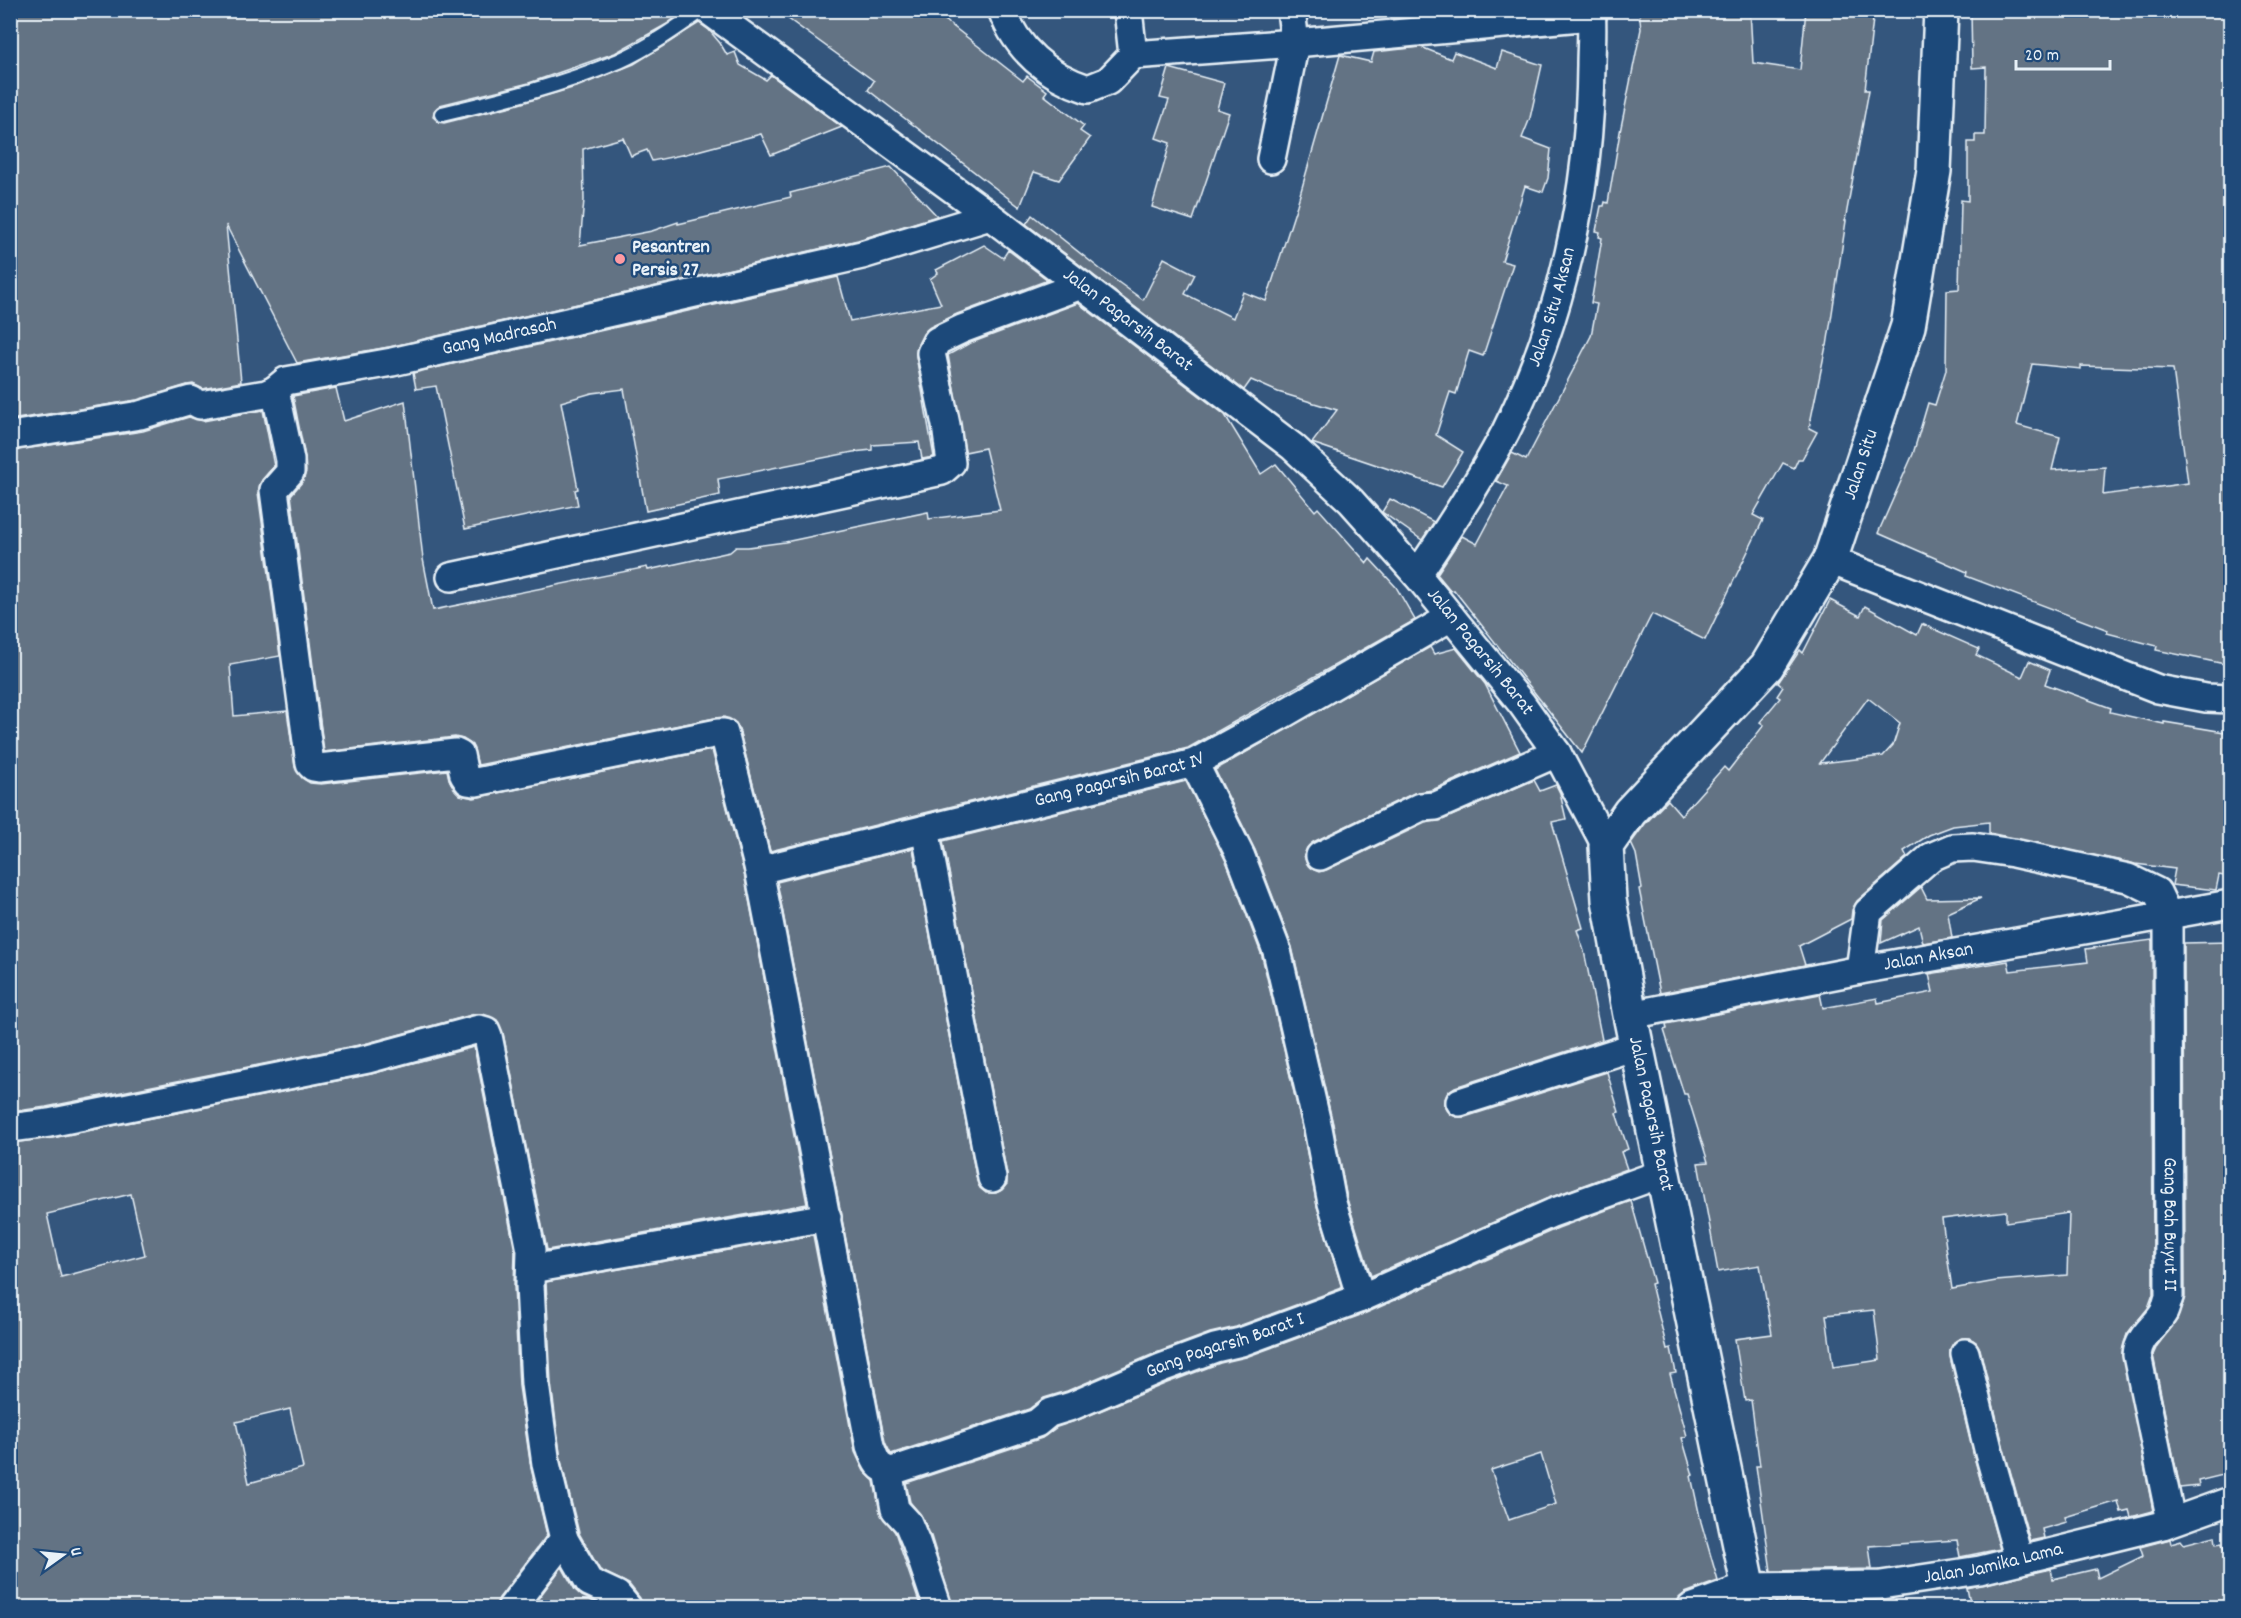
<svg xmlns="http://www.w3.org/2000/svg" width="2241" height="1618" font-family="Dekko,sans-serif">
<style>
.building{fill:#647384;stroke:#e8f1f8;stroke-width:1.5;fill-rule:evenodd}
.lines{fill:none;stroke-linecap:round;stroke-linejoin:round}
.lane-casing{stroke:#e8f1f8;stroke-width:18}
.street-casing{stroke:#e8f1f8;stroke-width:32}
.secondary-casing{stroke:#e8f1f8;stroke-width:38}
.lane{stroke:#1f4a7a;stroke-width:14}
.street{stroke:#1f4a7a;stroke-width:27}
.secondary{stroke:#1f4a7a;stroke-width:33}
.poi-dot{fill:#ff9aa2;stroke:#1f4a7a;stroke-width:2}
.labels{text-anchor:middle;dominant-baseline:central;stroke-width:5;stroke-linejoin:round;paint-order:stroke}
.poi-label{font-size:20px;font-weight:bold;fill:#e8f1f8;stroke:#1f4a7a;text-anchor:start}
.street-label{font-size:20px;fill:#e8f1f8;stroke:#1f4a7a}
</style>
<rect width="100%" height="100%" fill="#34567d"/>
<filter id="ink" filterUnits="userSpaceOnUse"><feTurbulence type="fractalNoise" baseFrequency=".0167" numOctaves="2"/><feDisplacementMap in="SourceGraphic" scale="12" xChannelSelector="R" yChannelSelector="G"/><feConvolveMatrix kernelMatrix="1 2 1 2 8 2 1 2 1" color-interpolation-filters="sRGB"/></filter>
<g filter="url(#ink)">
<!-- building -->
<g class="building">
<path d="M 112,10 L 680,10 L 681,13 L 667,24 L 615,53 L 529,83 L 440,105 L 434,111 L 433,117 L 439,122 L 444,123 L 512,106 L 579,86 L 634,64 L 699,23 L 709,30 L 720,43 L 727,55 L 735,52 L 740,65 L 766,80 L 771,75 L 842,127 L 771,155 L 761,134 L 686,154 L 652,161 L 647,150 L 631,156 L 623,138 L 583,149 L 584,200 L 580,245 L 652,231 L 678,222 L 678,224 L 791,197 L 790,193 L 891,167 L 937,216 L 858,240 L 389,347 L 297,363 L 226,225 L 241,382 L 203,389 L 193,384 L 187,385 L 137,400 L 10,420 L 10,12 Z"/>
<path d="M 776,10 L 932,10 L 1023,81 L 1027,76 L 1047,91 L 1044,95 L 1084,126 L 1080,131 L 1090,138 L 1059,180 L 1034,172 L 1020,207 L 868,90 L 874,81 Z"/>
<path d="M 1639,10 L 1750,10 L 1753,63 L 1800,70 L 1806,10 L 1874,10 L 1865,90 L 1869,90 L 1845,221 L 1846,221 L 1827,346 L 1826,346 L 1809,428 L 1817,432 L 1802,459 L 1798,459 L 1794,468 L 1783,463 L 1753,515 L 1763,520 L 1705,640 L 1652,614 L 1582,753 L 1454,590 L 1451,591 L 1437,574 L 1462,536 L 1477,544 L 1508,486 L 1496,481 L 1512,453 L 1526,460 L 1591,336 L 1597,304 L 1591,303 L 1602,238 L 1599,237 L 1600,232 L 1596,231 L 1601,206 L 1604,206 L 1605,202 L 1608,203 L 1620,132 L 1641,29 Z"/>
<path d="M 1971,10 L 2230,10 L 2230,665 L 2156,650 L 2157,646 L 2107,633 L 2108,630 L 1966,576 L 1967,572 L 1878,533 L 1913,454 L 1928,403 L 1935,405 L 1946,370 L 1947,290 L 1959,289 L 1961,200 L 1968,201 L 1968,142 L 1975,142 L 1975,135 L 1985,135 L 1986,67 L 1972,68 ZM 2032,364 L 2081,369 L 2081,366 L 2173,369 L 2188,483 L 2103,495 L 2105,467 L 2052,470 L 2060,437 L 2017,425 Z"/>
<path d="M 1421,47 L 1451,59 L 1454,52 L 1497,68 L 1502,52 L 1542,65 L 1530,118 L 1522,138 L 1551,149 L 1548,178 L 1543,192 L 1525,186 L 1502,261 L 1513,264 L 1483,356 L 1469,351 L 1456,394 L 1450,392 L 1436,435 L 1463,452 L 1442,487 L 1312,443 L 1337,410 L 1278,392 L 1251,380 L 1244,390 L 1026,224 L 1032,215 L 1100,269 L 1143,300 L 1164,258 L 1195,274 L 1185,294 L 1233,318 L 1243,292 L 1266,301 L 1297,205 L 1340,55 L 1371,62 L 1374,52 Z"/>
<path d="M 1169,68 L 1224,83 L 1217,109 L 1229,113 L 1193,220 L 1152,207 L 1170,143 L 1156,138 L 1169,100 L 1160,98 Z"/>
<path d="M 984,245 L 1003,258 L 1008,250 L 1048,280 L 957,314 L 930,327 L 923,334 L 917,346 L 916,356 L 934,457 L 922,459 L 919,442 L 872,445 L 872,450 L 853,452 L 718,479 L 720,495 L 646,511 L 624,389 L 592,393 L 561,402 L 578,489 L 575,490 L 578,505 L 465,529 L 436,386 L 416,389 L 413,373 L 838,277 L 850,321 L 941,304 L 930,279 L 938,273 L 936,270 Z"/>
<path d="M 1078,303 L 1225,415 L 1261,474 L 1276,464 L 1315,511 L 1318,508 L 1367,563 L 1370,559 L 1396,587 L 1415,620 L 1188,748 L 770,851 L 739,729 L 736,723 L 724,717 L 715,718 L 478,765 L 472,745 L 463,739 L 455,737 L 324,752 L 291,495 L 302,482 L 306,472 L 305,457 L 293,396 L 336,388 L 344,421 L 405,401 L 423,559 L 433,610 L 647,567 L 648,570 L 730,552 L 736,547 L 748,547 L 785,542 L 928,512 L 929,519 L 1000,510 L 985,448 L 965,452 L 948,355 L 968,344 Z"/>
<path d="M 263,410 L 274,466 L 262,480 L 258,492 L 280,656 L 230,665 L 234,716 L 287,711 L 295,767 L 302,778 L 310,783 L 321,784 L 447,770 L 449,779 L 455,790 L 460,795 L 474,798 L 712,750 L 744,873 L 807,1204 L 547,1250 L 503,1033 L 497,1020 L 483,1014 L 475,1014 L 364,1044 L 46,1107 L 10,1112 L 10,451 L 143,431 L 189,417 L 203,421 Z"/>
<path d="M 1390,499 L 1434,522 L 1422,540 L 1382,512 Z"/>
<path d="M 1830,600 L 1860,616 L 1865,606 L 1917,635 L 1922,624 L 1979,649 L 1976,655 L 2022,677 L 2029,661 L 2050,670 L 2045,684 L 2111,708 L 2110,712 L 2164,724 L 2164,722 L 2230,733 L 2230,877 L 2219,875 L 2216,890 L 2172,885 L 2175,869 L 2135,864 L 1989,833 L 1989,822 L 1953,826 L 1929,835 L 1904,851 L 1907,857 L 1857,901 L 1852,910 L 1851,919 L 1799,946 L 1805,965 L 1660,993 L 1639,889 L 1642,888 L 1636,854 L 1631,843 L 1645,824 L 1668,800 L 1681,815 L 1724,767 L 1728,771 L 1764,725 L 1760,722 L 1780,698 L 1777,696 L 1783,687 L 1778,683 L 1800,650 L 1803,653 ZM 1868,698 L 1900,723 L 1893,745 L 1883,756 L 1820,763 Z"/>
<path d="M 1430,647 L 1434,654 L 1456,648 L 1485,684 L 1520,752 L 1432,790 L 1414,793 L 1313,842 L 1307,848 L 1304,855 L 1306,862 L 1312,869 L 1319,872 L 1326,870 L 1425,823 L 1442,820 L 1534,780 L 1540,791 L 1556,785 L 1560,793 L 1566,819 L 1552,822 L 1583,928 L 1577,930 L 1584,951 L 1602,1040 L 1455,1087 L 1448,1092 L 1445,1099 L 1445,1106 L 1450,1114 L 1457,1117 L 1465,1117 L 1607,1072 L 1619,1112 L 1616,1113 L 1628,1149 L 1621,1152 L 1627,1169 L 1546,1199 L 1371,1276 L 1347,1199 L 1333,1124 L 1292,947 L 1255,850 L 1215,770 Z"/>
<path d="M 1186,781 L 1227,863 L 1262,956 L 1303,1131 L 1317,1206 L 1342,1288 L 1236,1327 L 1210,1333 L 1156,1353 L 1067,1391 L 1044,1398 L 1029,1409 L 891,1454 L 885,1442 L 777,882 L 913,848 L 977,1181 L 980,1188 L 986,1193 L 996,1193 L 1002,1190 L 1007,1184 L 1007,1175 L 943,841 Z"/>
<path d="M 1921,887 L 1927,899 L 1981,898 L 1948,913 L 1952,938 L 1923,943 L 1919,926 L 1881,943 L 1883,920 Z"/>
<path d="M 2152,940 L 2153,1294 L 2148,1308 L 2127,1334 L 2122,1352 L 2153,1511 L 2131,1517 L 2129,1510 L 2121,1512 L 2118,1501 L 2065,1517 L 2067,1522 L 2042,1529 L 2044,1538 L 2030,1541 L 2004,1449 L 1980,1349 L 1976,1342 L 1969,1338 L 1962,1338 L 1954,1342 L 1950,1349 L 1950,1357 L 1974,1457 L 2000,1549 L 1960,1557 L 1957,1540 L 1869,1546 L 1872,1569 L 1771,1571 L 1756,1466 L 1760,1466 L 1751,1400 L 1745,1401 L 1735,1339 L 1772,1334 L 1760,1265 L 1718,1272 L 1698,1163 L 1708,1162 L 1687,1094 L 1684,1094 L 1664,1030 L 1667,1029 L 1666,1024 L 1820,994 L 1823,1008 L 1877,998 L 1878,1003 L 1933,992 L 1929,974 L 2008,961 L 2010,971 L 2088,962 L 2086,949 ZM 2006,1211 L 2006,1222 L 2069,1213 L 2067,1275 L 1996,1281 L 1952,1289 L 1942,1219 ZM 1874,1310 L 1880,1360 L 1833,1367 L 1826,1315 Z"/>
<path d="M 2230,942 L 2229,1146 L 2230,1146 L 2230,1463 L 2225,1464 L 2227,1474 L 2198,1481 L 2199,1486 L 2180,1488 L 2153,1355 L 2157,1346 L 2177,1320 L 2185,1297 L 2184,943 Z"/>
<path d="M 474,1047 L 515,1251 L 514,1286 L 519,1386 L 531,1468 L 547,1535 L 499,1598 L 496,1608 L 10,1608 L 10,1143 L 52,1138 L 371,1074 ZM 131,1194 L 145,1255 L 61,1277 L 47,1214 ZM 290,1409 L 303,1468 L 249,1483 L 236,1422 Z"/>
<path d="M 1631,1201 L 1654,1283 L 1651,1284 L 1667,1349 L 1671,1348 L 1676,1373 L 1670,1374 L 1687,1436 L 1682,1438 L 1693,1475 L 1691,1476 L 1701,1522 L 1718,1581 L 1685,1593 L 1679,1598 L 1676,1608 L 953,1608 L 931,1536 L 922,1517 L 910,1502 L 906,1483 L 1042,1438 L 1057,1427 L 1078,1420 L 1167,1383 L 1220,1363 L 1246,1357 L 1366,1313 L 1558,1228 ZM 1541,1454 L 1556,1504 L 1509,1520 L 1491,1470 Z"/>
<path d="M 813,1235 L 855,1452 L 864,1471 L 874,1481 L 880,1512 L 895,1532 L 921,1608 L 643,1608 L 640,1598 L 629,1584 L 600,1570 L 579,1533 L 561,1461 L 551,1383 L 546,1282 Z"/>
<path d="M 2215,1536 L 2216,1544 L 2222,1543 L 2224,1551 L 2230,1550 L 2230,1608 L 1971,1608 L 1967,1588 L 2051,1569 L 2053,1579 L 2096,1569 L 2098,1578 L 2143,1556 L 2140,1547 L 2170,1539 L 2171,1543 L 2181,1540 L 2184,1544 Z"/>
<path d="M 562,1567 L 575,1590 L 582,1596 L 607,1608 L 531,1608 Z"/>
<path d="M 1876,1601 L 1877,1608 L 1777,1608 L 1776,1602 Z"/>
</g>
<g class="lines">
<!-- lane casing -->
<g class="lane-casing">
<path id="lane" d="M 442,114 C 502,100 562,85 619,61 C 648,48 675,29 702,10"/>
</g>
<!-- street casing -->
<g class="street-casing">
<g id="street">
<path id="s1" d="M 708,10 L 990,216 L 1293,447 L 1351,501 L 1417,575 L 1522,704 L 1557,753 L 1606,846"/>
<path d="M 1002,10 C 1017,50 1048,76 1088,89 L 1108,81 L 1133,55 L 1295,43 L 1592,16"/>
<path d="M 1128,10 L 1133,55"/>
<path d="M 1271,159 L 1295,43 L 1291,10"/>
<path id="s2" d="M 275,390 L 290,460 L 290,472 L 274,490 L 310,764 L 313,767 L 319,768 L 456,753 L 460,755 L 464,775 L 468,781 L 476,782 L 718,733 L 724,733 L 759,870 L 870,1446 C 875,1459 877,1469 892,1471 L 1037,1423 L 1049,1413 L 1072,1406 L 1161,1368 L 1215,1348 L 1241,1342 L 1361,1298 L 1552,1213 L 1663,1173"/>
<path id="s3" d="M 10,436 L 140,415 L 191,400 L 200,405 L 266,394 L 275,390 L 286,381 L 392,362 L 862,255 L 990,216"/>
<path d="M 1830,560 L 2158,689 L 2206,698 L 2230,699"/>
<path id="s4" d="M 1417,575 C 1449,528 1480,481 1506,431 C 1562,319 1590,190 1591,65 C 1591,47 1593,29 1591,10"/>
<path d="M 451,577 L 942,471 L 951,463 L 946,425 L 931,353 L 937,341 L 962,329 L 1081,285"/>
<path d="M 1194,763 L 1241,857 L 1277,951 L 1318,1128 L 1332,1203 L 1361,1298"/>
<path d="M 925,829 L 992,1178"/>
<path d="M 1320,856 L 1421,807 L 1436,806 L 1557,753"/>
<path id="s5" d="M 759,870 L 1194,763 L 1278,717 L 1451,617"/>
<path id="s6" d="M 1860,970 L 1868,912 L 1931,857 L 1952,848 L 1973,847 L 2013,853 L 2128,878 L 2157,892 L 2168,915 L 2169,1297 C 2167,1302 2166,1308 2164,1312 C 2155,1328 2139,1335 2137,1355 L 2171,1521"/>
<path id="s7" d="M 1630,1015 L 1860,970 L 2230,904"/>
<path d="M 1460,1102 L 1636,1046"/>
<path d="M 10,1128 L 49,1123 L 368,1059 L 479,1029 L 486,1031 L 488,1036 L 531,1250 L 530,1285 L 535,1384 L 546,1464 L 564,1539 L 511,1608"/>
<path d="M 531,1269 L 827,1217"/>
<path d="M 1965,1353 L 1989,1453 L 2019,1560"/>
<path d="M 888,1470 L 895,1509 L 908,1523 L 916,1542 L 938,1608"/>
<path d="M 564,1539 L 589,1582 L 617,1595 L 628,1608"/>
<path id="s8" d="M 1691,1608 L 1748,1587 L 1881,1585 L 1980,1570 L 2163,1525 L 2230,1501"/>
</g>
</g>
<!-- secondary casing -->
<g class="secondary-casing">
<g id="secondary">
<path id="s9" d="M 1753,1608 L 1630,1015 L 1609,900 L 1606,846 L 1630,812 L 1767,666 L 1830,560 L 1908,326 L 1934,171 L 1941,10"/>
</g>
</g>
<!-- lane -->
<use href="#lane" class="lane"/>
<!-- street -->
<use href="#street" class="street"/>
<!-- secondary -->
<use href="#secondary" class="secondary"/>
</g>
</g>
<!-- markers -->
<circle class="poi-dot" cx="620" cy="259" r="6"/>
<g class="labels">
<!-- poi labels -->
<g class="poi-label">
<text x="632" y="248">Pesantren<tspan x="632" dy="23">Persis 27</tspan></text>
</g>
<!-- street labels -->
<g class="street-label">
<text stroke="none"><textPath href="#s4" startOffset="302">Jalan Situ Aksan</textPath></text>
<text stroke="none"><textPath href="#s1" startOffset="522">Jalan Pagarsih Barat</textPath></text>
<text stroke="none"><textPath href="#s3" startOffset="504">Gang Madrasah</textPath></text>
<text stroke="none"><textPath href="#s9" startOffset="1242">Jalan Situ</textPath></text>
<text stroke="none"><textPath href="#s1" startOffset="1008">Jalan Pagarsih Barat</textPath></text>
<text stroke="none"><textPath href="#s5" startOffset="372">Gang Pagarsih Barat IV</textPath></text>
<text stroke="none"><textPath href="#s7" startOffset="304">Jalan Aksan</textPath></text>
<text transform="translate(1650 1114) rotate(78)">Jalan Pagarsih Barat</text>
<text stroke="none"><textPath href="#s6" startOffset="711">Gang Bah Buyut II</textPath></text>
<text stroke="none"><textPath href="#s2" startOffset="1946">Gang Pagarsih Barat I</textPath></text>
<text stroke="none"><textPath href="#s8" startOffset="308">Jalan Jamika Lama</textPath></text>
</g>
</g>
<!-- margin -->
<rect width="2241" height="1618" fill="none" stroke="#1f4a7a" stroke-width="36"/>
<rect x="18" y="18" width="2205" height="1582" fill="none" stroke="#e8f1f8" stroke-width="2" filter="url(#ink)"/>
<!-- north arrow -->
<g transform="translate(63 1555) rotate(75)" stroke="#1f4a7a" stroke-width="4.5" paint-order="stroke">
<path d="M0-4.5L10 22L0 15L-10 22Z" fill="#e8f1f8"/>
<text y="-9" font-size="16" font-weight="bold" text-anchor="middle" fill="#e8f1f8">U</text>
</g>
<!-- scale -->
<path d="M2016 60v9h94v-9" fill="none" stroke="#e8f1f8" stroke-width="3"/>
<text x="2025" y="60" font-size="18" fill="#e8f1f8" stroke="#1f4a7a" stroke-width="4.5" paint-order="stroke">20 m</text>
</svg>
